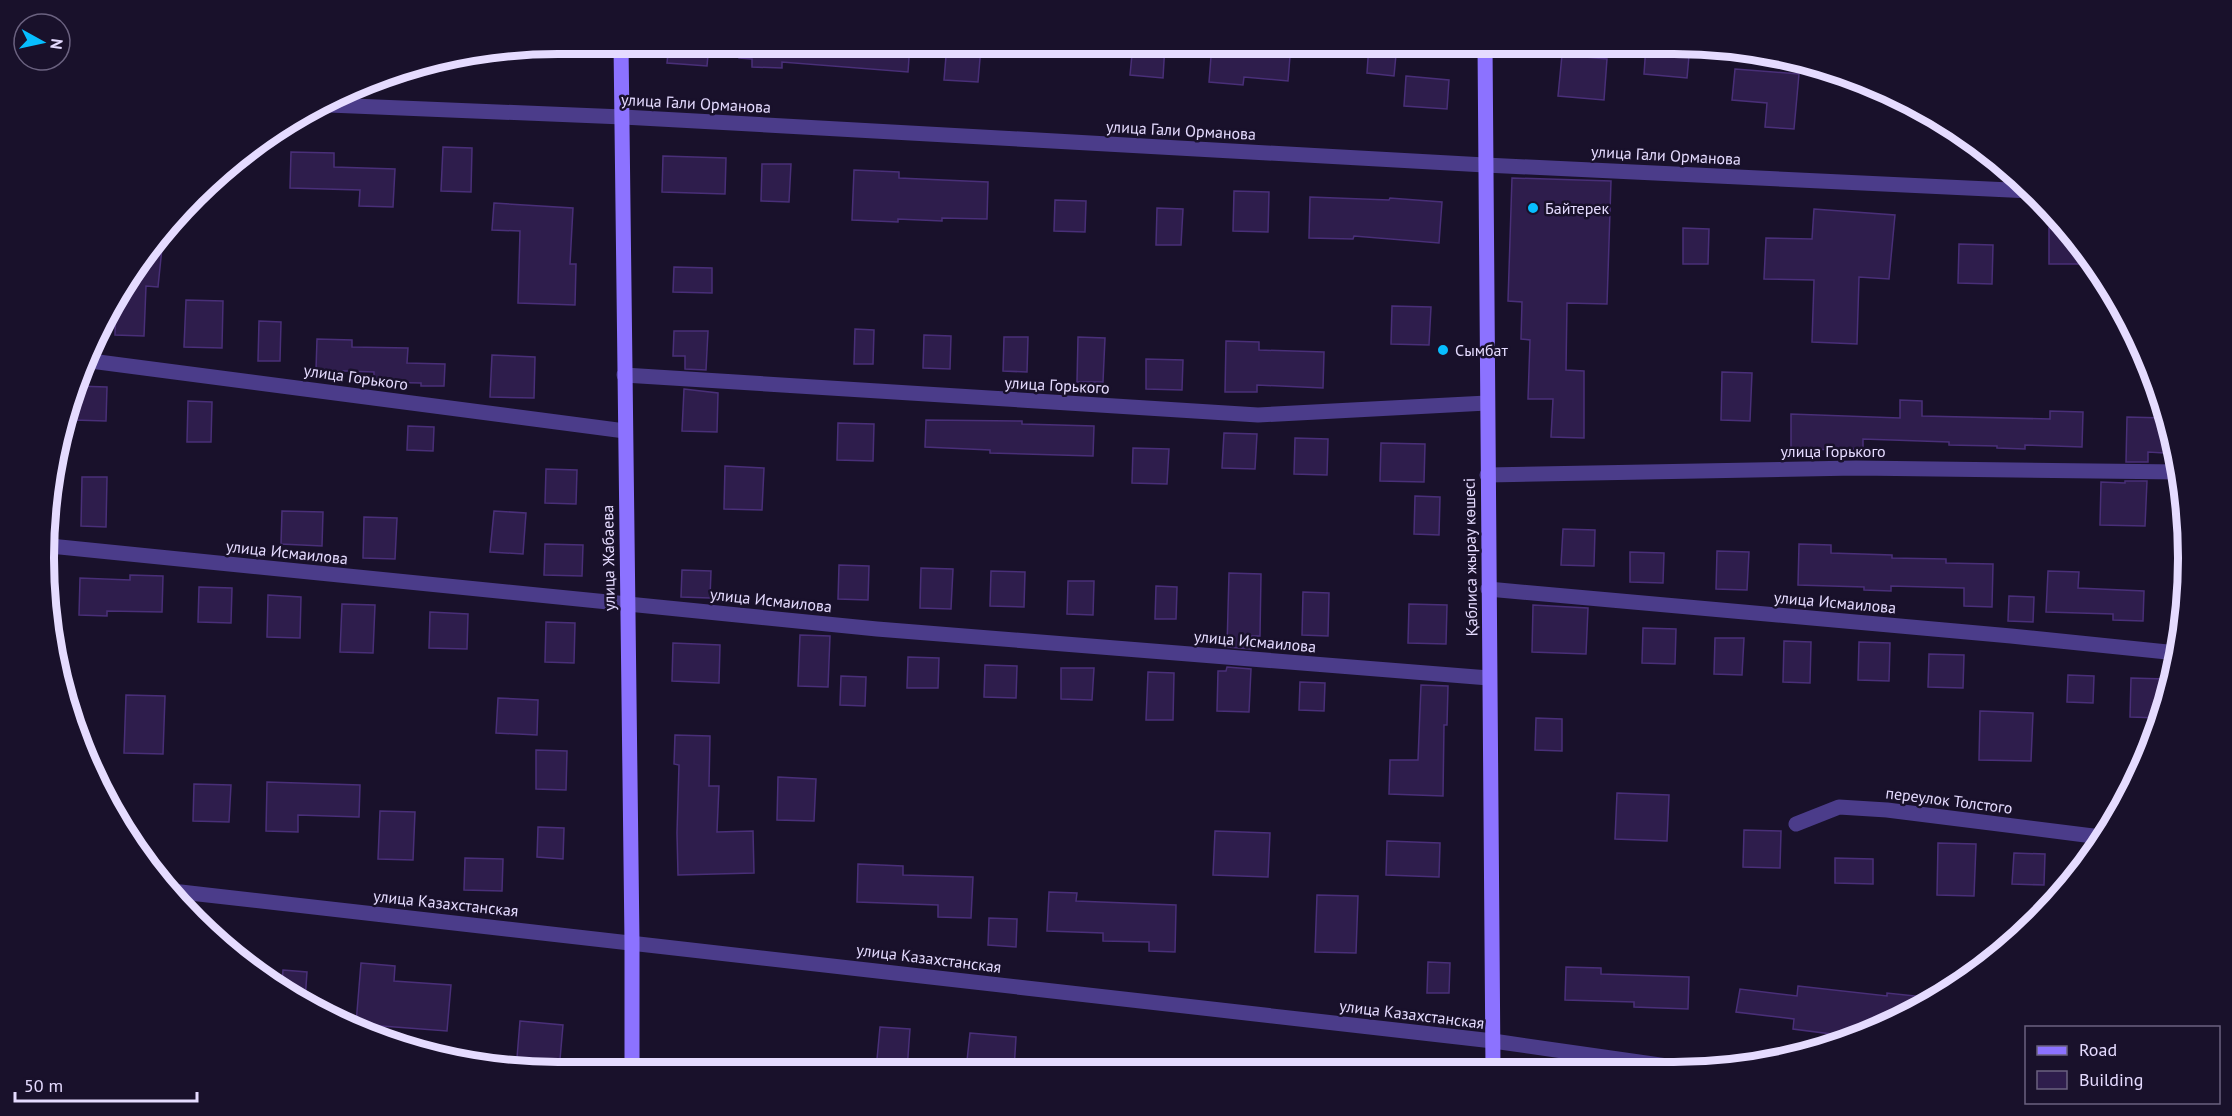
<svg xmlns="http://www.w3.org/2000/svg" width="2232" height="1116" font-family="'PT Sans',sans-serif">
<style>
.building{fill:#2e1d4c;stroke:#492f78;stroke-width:1.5}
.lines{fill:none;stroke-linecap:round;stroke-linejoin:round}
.street{stroke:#4b3c8a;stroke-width:15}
.secondary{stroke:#8c72ff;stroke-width:15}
.poi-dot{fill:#07beff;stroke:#19112b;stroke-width:2}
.labels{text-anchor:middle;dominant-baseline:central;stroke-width:5;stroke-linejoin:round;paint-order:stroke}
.street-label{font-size:16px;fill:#e5dbff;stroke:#19112b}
.poi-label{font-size:16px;fill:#e5dbff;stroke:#19112b;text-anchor:start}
.rim{fill:none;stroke:#e5dbff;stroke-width:8}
</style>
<rect width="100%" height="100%" fill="#19112b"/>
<!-- building -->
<g class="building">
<path d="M 669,44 L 709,44 L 707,66 L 667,63 Z"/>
<path d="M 739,44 L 910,44 L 908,72 L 782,62 L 782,68 L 752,67 L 752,59 L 739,58 Z"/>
<path d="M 947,44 L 981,47 L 978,82 L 944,80 Z"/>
<path d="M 1133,44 L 1165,44 L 1163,78 L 1130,75 Z"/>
<path d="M 1212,44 L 1291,44 L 1288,81 L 1244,77 L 1243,85 L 1209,82 Z"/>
<path d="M 1369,44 L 1397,44 L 1394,76 L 1367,73 Z"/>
<path d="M 1646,45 L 1690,45 L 1687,78 L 1644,74 Z"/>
<path d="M 1562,55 L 1607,59 L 1604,100 L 1558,96 Z"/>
<path d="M 1735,69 L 1799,74 L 1794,129 L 1765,127 L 1767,103 L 1732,100 Z"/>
<path d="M 1406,76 L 1449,80 L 1447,109 L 1404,106 Z"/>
<path d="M 443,147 L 472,148 L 471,192 L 441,191 Z"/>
<path d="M 291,152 L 334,153 L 334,167 L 395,169 L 393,207 L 359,206 L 360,190 L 290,188 Z"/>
<path d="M 663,156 L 726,158 L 725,194 L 662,192 Z"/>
<path d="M 762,164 L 791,164 L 789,202 L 761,201 Z"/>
<path d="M 854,170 L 899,172 L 899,178 L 988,182 L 987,219 L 942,218 L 942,221 L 898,219 L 898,222 L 852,220 Z"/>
<path d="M 1512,178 L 1611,181 L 1607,304 L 1567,303 L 1566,370 L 1584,371 L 1584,438 L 1551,437 L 1553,399 L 1528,399 L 1530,340 L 1521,339 L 1522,302 L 1508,301 Z"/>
<path d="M 1234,191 L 1269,192 L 1268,232 L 1233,231 Z"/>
<path d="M 1310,197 L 1389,200 L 1390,198 L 1442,202 L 1439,243 L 1354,236 L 1353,239 L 1309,238 Z"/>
<path d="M 1055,200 L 1086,201 L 1085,232 L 1054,231 Z"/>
<path d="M 494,203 L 573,208 L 570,264 L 576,264 L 575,305 L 518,303 L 520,231 L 492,230 Z"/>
<path d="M 1157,208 L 1183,209 L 1181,245 L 1156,245 Z"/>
<path d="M 1814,209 L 1895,215 L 1889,279 L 1859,277 L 1857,344 L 1812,342 L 1814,280 L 1764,279 L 1766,238 L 1812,239 Z"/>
<path d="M 1683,228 L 1709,229 L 1708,264 L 1683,264 Z"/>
<path d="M 2049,228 L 2068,228 L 2079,244 L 2079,264 L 2049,264 Z"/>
<path d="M 163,238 L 158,287 L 146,286 L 144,336 L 115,335 L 116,298 L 130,272 Z"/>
<path d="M 1959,244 L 1993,245 L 1992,284 L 1958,283 Z"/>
<path d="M 674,267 L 712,268 L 712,293 L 673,292 Z"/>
<path d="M 186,300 L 223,301 L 222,348 L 184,347 Z"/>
<path d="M 1392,306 L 1431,307 L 1429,345 L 1391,344 Z"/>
<path d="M 259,321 L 281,322 L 280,361 L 258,361 Z"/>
<path d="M 855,329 L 874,330 L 873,364 L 854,364 Z"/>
<path d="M 674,331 L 708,331 L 706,370 L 685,369 L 685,356 L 673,356 Z"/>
<path d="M 924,335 L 951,336 L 950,369 L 923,368 Z"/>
<path d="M 1004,337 L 1028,337 L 1027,372 L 1003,371 Z"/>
<path d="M 1078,337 L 1105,338 L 1103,382 L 1077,382 Z"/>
<path d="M 317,339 L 352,340 L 352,347 L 408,348 L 407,363 L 445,364 L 444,386 L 421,386 L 421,383 L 374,382 L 374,372 L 316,370 Z"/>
<path d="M 1226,341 L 1259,342 L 1259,350 L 1324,352 L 1323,388 L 1257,385 L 1257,392 L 1225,392 Z"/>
<path d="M 492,355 L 535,357 L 534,398 L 490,397 Z"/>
<path d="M 1146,359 L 1183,360 L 1182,390 L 1146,389 Z"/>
<path d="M 1722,372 L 1752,373 L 1750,421 L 1721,420 Z"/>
<path d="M 75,386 L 107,387 L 106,421 L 74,420 Z"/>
<path d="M 684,389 L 718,393 L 717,432 L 682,431 Z"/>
<path d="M 1900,400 L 1922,401 L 1922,416 L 2050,419 L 2050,411 L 2083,412 L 2082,447 L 2025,445 L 2025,449 L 1997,448 L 1997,446 L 1949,445 L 1949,442 L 1863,439 L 1863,449 L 1791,450 L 1791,414 L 1900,418 Z"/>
<path d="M 188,401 L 212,402 L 211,442 L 187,442 Z"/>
<path d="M 2127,417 L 2165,418 L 2164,453 L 2148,452 L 2148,462 L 2126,462 Z"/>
<path d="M 926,420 L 1022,421 L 1022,424 L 1094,426 L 1093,456 L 990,453 L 990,450 L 925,447 Z"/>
<path d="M 838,423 L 874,424 L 873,461 L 837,460 Z"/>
<path d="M 408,426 L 434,427 L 433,451 L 407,450 Z"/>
<path d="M 1224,433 L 1257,434 L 1255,469 L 1222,468 Z"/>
<path d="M 1295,438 L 1328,439 L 1327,475 L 1294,474 Z"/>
<path d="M 1381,443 L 1425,444 L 1424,482 L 1380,481 Z"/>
<path d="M 1133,448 L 1169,449 L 1167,484 L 1132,483 Z"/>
<path d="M 725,466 L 764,468 L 762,510 L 724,509 Z"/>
<path d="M 546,469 L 577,470 L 576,504 L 545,503 Z"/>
<path d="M 82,477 L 107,477 L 106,527 L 81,526 Z"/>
<path d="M 2125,481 L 2147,481 L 2145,526 L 2100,525 L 2101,482 L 2125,483 Z"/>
<path d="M 1415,496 L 1440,497 L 1439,535 L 1414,534 Z"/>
<path d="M 282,511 L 323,512 L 322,546 L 281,544 Z"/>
<path d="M 494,511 L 526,513 L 523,554 L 490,552 Z"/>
<path d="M 364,517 L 397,518 L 395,559 L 363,558 Z"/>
<path d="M 1563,529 L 1595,530 L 1594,566 L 1561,565 Z"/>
<path d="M 545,544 L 583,545 L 582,576 L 544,575 Z"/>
<path d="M 1799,544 L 1831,545 L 1831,553 L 1892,555 L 1892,558 L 1946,559 L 1946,563 L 1993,564 L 1992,607 L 1964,606 L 1964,588 L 1891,586 L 1891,591 L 1864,590 L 1864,587 L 1798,585 Z"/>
<path d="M 1717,551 L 1749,552 L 1747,590 L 1716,589 Z"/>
<path d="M 1630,552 L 1664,553 L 1663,583 L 1630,582 Z"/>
<path d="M 839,565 L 869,566 L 868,600 L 838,599 Z"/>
<path d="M 921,568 L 953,569 L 951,609 L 920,608 Z"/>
<path d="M 682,570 L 711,571 L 710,598 L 681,597 Z"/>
<path d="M 991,571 L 1025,572 L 1024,607 L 990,606 Z"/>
<path d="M 2048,571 L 2079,572 L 2078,588 L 2144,591 L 2143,621 L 2113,620 L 2113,614 L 2046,612 Z"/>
<path d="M 1229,573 L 1261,574 L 1260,636 L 1251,636 L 1251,649 L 1227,647 Z"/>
<path d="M 130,575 L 163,576 L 162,612 L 107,611 L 107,616 L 79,615 L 80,578 L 130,580 Z"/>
<path d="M 1068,581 L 1094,581 L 1093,615 L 1067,614 Z"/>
<path d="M 1156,586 L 1177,587 L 1176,619 L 1155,619 Z"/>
<path d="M 199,587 L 232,588 L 231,623 L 198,622 Z"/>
<path d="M 1303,592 L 1329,593 L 1328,636 L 1302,635 Z"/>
<path d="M 268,595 L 301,597 L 300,638 L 267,637 Z"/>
<path d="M 2009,596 L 2034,597 L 2033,622 L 2008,621 Z"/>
<path d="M 342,604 L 375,605 L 373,653 L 340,652 Z"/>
<path d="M 1409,604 L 1447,605 L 1446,644 L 1408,643 Z"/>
<path d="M 1533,605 L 1588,608 L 1586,654 L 1532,652 Z"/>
<path d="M 430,612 L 468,614 L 467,649 L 429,648 Z"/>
<path d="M 546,622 L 575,623 L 574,663 L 545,662 Z"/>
<path d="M 1643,628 L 1676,629 L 1675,664 L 1642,663 Z"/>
<path d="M 800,635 L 830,636 L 828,687 L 798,686 Z"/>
<path d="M 1715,638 L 1744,638 L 1742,675 L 1714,674 Z"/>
<path d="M 1784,641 L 1811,642 L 1810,683 L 1783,682 Z"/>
<path d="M 1859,642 L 1890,643 L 1889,681 L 1858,680 Z"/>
<path d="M 673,643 L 720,645 L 719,683 L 672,681 Z"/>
<path d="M 1929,654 L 1964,655 L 1963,688 L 1928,687 Z"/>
<path d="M 908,657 L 939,658 L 938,688 L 907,688 Z"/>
<path d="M 985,665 L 1017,666 L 1016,698 L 984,697 Z"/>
<path d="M 1227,667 L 1251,669 L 1249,712 L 1217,711 L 1218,671 L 1226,671 Z"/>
<path d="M 1061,668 L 1094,668 L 1092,700 L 1061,699 Z"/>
<path d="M 1148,672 L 1174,673 L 1173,720 L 1146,720 Z"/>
<path d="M 2068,675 L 2094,676 L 2093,703 L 2067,702 Z"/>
<path d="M 841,676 L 866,677 L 865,706 L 840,705 Z"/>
<path d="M 2131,678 L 2166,679 L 2165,707 L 2161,718 L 2130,717 Z"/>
<path d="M 1300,682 L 1325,683 L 1324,711 L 1299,710 Z"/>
<path d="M 1421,685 L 1448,686 L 1447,725 L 1444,725 L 1443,796 L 1389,794 L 1390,760 L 1418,760 Z"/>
<path d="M 126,695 L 165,696 L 163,754 L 124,753 Z"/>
<path d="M 498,698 L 538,700 L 537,735 L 496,733 Z"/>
<path d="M 1980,711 L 2033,713 L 2031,761 L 1979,760 Z"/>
<path d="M 1536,718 L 1562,719 L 1562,751 L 1535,750 Z"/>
<path d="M 675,735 L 710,736 L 709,786 L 719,786 L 717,832 L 753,831 L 754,873 L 678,875 L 677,833 L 679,765 L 674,764 Z"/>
<path d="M 536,750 L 567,751 L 566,790 L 536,789 Z"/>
<path d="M 778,777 L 816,779 L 814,821 L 777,820 Z"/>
<path d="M 267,782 L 360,785 L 359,817 L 298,815 L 298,832 L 266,831 Z"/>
<path d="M 194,784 L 231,785 L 229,822 L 193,821 Z"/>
<path d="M 1617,793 L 1669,795 L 1667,841 L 1615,839 Z"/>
<path d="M 380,811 L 415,812 L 413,860 L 378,859 Z"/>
<path d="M 538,827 L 564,828 L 563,859 L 537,857 Z"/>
<path d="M 1744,830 L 1781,831 L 1780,868 L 1743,867 Z"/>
<path d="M 1215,831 L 1270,833 L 1268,877 L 1213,875 Z"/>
<path d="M 1387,841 L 1440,843 L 1439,877 L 1386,875 Z"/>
<path d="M 1938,843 L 1976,844 L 1974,896 L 1937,895 Z"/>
<path d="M 2014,853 L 2045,854 L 2044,885 L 2012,884 Z"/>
<path d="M 465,858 L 503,859 L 502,891 L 464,890 Z"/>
<path d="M 1835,858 L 1873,859 L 1873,884 L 1835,883 Z"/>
<path d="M 858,864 L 903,866 L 903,875 L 973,877 L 971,918 L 938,917 L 938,905 L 857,902 Z"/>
<path d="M 1049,892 L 1077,893 L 1076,901 L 1176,905 L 1175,952 L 1149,951 L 1149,942 L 1103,941 L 1103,933 L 1047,931 Z"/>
<path d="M 1317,895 L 1358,896 L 1356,953 L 1315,952 Z"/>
<path d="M 989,918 L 1017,919 L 1016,947 L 988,945 Z"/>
<path d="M 1428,962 L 1450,963 L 1449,993 L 1427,993 Z"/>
<path d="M 361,963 L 395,966 L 394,981 L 451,985 L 447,1031 L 356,1024 Z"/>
<path d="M 1566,967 L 1601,968 L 1601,974 L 1689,977 L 1688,1009 L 1634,1007 L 1634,1002 L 1565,1000 Z"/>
<path d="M 283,970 L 307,972 L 305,1001 L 282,985 Z"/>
<path d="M 1798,986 L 1887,996 L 1887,993 L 1934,998 L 1838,1046 L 1839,1035 L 1793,1029 L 1794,1019 L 1736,1012 L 1740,989 L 1797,996 Z"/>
<path d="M 520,1021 L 563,1025 L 559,1071 L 516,1070 Z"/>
<path d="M 880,1027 L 910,1029 L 907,1070 L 876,1070 Z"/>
<path d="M 970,1033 L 1016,1037 L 1014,1070 L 966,1070 Z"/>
</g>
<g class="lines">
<!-- street -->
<g class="street">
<path d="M 329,105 L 623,117 L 1485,165 L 2031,191"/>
<path d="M 83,360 L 625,431"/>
<path d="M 624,375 L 1258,415 L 1487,403"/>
<path d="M 1487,475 L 1856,468 L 2180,472"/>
<path d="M 50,546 L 877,629 L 1489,678"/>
<path d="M 1488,589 L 2011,636 L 2177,653"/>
<path d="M 1796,824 L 1839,807 L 1887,810 L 2101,837"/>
<path d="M 172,891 L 1493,1041 L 1681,1068"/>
</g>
<!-- secondary -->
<g class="secondary">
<path d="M 621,44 L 632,942 L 632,1071"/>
<path d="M 1485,44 L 1493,1069"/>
</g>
</g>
<!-- markers -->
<g class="poi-dot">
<circle cx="1533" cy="208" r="6"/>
<circle cx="1443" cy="350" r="6"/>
</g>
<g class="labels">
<!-- street labels -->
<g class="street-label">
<text transform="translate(696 103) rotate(3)">улица Гали Орманова</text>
<text transform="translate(1181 130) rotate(3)">улица Гали Орманова</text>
<text transform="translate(1666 155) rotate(3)">улица Гали Орманова</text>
<text transform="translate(356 377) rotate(8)">улица Горького</text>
<text transform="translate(1057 385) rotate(3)">улица Горького</text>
<text x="1833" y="451">улица Горького</text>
<text transform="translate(287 552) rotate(6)">улица Исмаилова</text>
<text transform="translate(1470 557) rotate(-91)">Қаблиса жырау көшесі</text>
<text transform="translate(608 558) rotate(-91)">улица Жабаева</text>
<text transform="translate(771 600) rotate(6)">улица Исмаилова</text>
<text transform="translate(1835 602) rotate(5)">улица Исмаилова</text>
<text transform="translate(1255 641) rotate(5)">улица Исмаилова</text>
<text transform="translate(1949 800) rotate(7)">переулок Толстого</text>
<text transform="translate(446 903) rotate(6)">улица Казахстанская</text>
<text transform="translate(929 958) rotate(7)">улица Казахстанская</text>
<text transform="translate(1412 1014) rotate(7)">улица Казахстанская</text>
</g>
<!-- poi labels -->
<g class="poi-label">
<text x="1545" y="208">Байтерек</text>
<text x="1455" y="350">Сымбат</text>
</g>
</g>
<!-- crop -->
<path d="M0 0H2232V1116H0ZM558 54H1674A504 504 0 0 1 2178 558V558A504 504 0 0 1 1674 1062H558A504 504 0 0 1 54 558V558A504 504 0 0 1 558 54Z" fill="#19112b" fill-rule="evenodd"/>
<path class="rim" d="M558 54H1674A504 504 0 0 1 2178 558V558A504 504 0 0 1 1674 1062H558A504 504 0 0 1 54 558V558A504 504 0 0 1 558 54Z"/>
<!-- legend -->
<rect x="2025" y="1026" width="195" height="78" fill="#19112b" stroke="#6b6280" stroke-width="1.5"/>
<rect x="2037" y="1046" width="30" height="9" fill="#8c72ff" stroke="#6b6280" stroke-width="1.5"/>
<text x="2079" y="1056" font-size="18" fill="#e5dbff">Road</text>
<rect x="2037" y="1071" width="30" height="18" fill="#2e1d4c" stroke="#6b6280" stroke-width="1.5"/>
<text x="2079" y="1086" font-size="18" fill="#e5dbff">Building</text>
<!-- north arrow -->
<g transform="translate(42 42) rotate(98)"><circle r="28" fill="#19112b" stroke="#6b6280" stroke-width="1.5"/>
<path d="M0-4.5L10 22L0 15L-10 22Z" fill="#07beff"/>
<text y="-9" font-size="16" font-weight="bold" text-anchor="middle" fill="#e5dbff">N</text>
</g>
<!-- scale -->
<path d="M15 1092v9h182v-9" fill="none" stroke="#e5dbff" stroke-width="3"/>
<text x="24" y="1092" font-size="18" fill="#e5dbff" stroke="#19112b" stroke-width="4.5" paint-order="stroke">50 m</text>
</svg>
